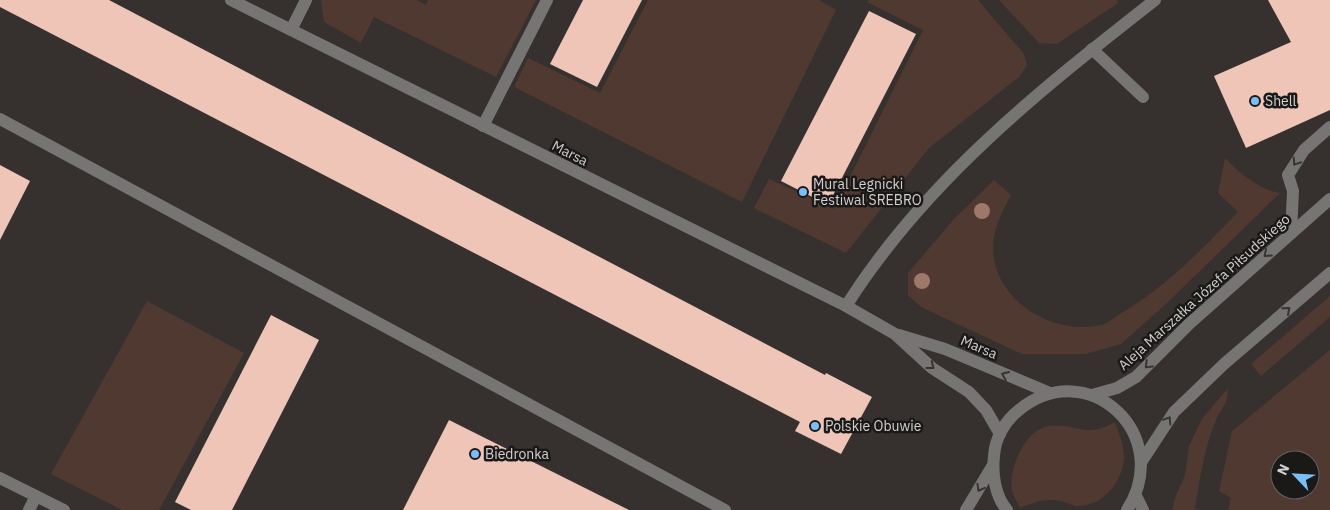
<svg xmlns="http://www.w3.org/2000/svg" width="1330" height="510" font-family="'IBM Plex Sans',sans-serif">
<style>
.green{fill:#4f3931;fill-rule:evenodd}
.building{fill:#eec5b7}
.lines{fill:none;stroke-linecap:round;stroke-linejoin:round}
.minor{stroke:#777574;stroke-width:12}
.tree{fill:#9d786b}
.oneway{stroke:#373534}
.poi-dot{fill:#7abef8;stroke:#1b1918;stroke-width:2}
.labels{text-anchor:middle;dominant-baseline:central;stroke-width:5;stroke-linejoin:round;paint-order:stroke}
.poi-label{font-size:14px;fill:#d3d0cf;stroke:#1b1918;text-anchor:start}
.street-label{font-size:14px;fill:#d3d0cf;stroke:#1b1918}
</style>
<rect width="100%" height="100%" fill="#36312f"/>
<!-- green -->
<g class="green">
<path d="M 321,0 L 416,0 L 426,5 L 428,0 L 536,0 L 496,77 L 374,17 L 361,43 L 324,22 Z"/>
<path d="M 648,0 L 819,0 L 836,10 L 742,202 L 514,87 L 528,58 L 600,93 Z"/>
<path d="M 869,0 L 978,0 L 1024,54 L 1027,65 L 1019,77 L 929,148 L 846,253 L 754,208 L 769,179 L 834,209 L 923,30 L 867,2 Z"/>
<path d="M 999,0 L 1117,0 L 1118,3 L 1057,44 L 1039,43 Z"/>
<path d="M 1225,158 C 1240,173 1257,189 1280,193 L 1167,303 L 1121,344 L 1086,354 L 1022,354 L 921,307 L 908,295 L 908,273 L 953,220 L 994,180 L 1011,195 C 1004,208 997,222 994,237 C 985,294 1048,337 1100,325 C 1107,324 1114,318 1120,314 C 1165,288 1202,249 1238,212 L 1218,193 Z"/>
<path d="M 1330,296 L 1330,317 L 1261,376 L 1251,364 Z"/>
<path d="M 147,301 L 244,353 L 159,510 L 122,510 L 51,474 Z"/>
<path d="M 1330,350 L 1330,510 L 1228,510 L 1231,498 L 1219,491 L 1232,431 ZM 1280,460 L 1310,460 L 1310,490 L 1280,490 Z"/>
<path d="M 1228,388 C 1228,405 1222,407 1216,420 C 1204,448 1200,479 1195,508 L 1199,510 L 1172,510 L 1175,498 L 1185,475 L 1189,446 L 1202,419 Z"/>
<path d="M 1115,422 C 1119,434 1125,448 1124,460 C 1121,484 1102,507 1076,506 C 1071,505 1066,502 1061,501 C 1046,498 1034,502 1020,508 C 1018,503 1013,496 1012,491 C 1008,469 1025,429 1049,426 C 1078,422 1083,440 1115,422 Z"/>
</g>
<!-- building -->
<g class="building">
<path d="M 0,0 L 109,0 L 825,375 L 826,373 L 872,397 L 841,454 L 795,431 L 800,422 L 0,7 Z"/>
<path d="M 583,0 L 642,0 L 597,87 L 550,64 Z"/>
<path d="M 1268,0 L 1330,0 L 1330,110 L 1246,148 L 1214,76 L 1291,42 Z"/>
<path d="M 869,11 L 916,34 L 828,205 L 781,181 Z"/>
<path d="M 0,165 L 30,181 L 0,240 Z"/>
<path d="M 271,315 L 319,340 L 232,510 L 191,510 L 175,502 Z"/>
<path d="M 449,420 L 629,510 L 403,510 Z"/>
</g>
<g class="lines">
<!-- minor -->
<g class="minor">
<path d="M 231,0 L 846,306 L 895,334 L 932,368 L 969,392 L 986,410 L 1000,434"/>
<path d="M 291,30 L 306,0"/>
<path d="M 1092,49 L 1143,97"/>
<path d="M 0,119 L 725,510"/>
<path d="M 483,126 L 547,0"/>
<path d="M 1291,233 L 1293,191 L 1288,175 L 1304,150 L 1330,127"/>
<path d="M 846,306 C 925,181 1040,90 1155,0"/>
<path d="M 899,335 L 945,349 L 1050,393"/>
<path d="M 1092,395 L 1117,388 L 1136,377 L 1189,324 L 1330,199"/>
<path d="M 1142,461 L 1174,412 L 1224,364 L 1330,273"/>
<path d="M 0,478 L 64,510"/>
<path d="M 1136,496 L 1143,510"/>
<path d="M 29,510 L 36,496"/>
<path d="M 966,510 L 993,465"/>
<path d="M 1007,510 C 995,496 992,474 994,456 C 995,438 1005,421 1019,410 C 1088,354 1175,435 1127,510"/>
</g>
</g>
<!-- trees -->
<g class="tree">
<circle cx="982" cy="211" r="8"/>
<circle cx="922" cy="281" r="8"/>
</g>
<!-- one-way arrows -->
<defs><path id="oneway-chevron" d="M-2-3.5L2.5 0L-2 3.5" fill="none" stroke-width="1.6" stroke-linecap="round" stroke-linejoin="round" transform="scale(1.25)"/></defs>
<g class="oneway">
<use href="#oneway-chevron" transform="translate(1296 162) rotate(123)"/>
<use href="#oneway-chevron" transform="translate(1267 254) rotate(138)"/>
<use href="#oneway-chevron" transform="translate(1287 310) rotate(-41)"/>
<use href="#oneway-chevron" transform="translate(1148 365) rotate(136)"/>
<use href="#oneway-chevron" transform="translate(931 366) rotate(38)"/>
<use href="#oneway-chevron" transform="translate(1005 375) rotate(-157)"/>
<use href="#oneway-chevron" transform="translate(1168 420) rotate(-57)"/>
<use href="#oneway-chevron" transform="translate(980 488) rotate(119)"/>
</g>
<!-- markers -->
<g class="poi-dot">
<circle cx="1255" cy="101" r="5"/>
<circle cx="803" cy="192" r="5"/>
<circle cx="815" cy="426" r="5"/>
<circle cx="475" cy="454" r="5"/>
</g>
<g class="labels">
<!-- poi labels -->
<g class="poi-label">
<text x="1265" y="101">Shell</text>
<text x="813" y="184">Mural Legnicki<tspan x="813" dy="16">Festiwal SREBRO</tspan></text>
<text x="825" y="426">Polskie Obuwie</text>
<text x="485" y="454">Biedronka</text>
</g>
<!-- street labels -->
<g class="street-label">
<text transform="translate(570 153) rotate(27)">Marsa</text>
<text transform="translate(1204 292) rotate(-42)">Aleja Marszałka Józefa Piłsudskiego</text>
<text transform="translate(979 347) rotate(23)">Marsa</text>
</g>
</g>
<!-- north arrow -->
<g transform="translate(1295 475) rotate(295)"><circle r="24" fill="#1b1918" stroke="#656261"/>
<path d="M0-4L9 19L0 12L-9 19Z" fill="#7abef8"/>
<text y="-8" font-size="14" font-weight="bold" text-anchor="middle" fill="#d3d0cf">N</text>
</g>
</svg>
